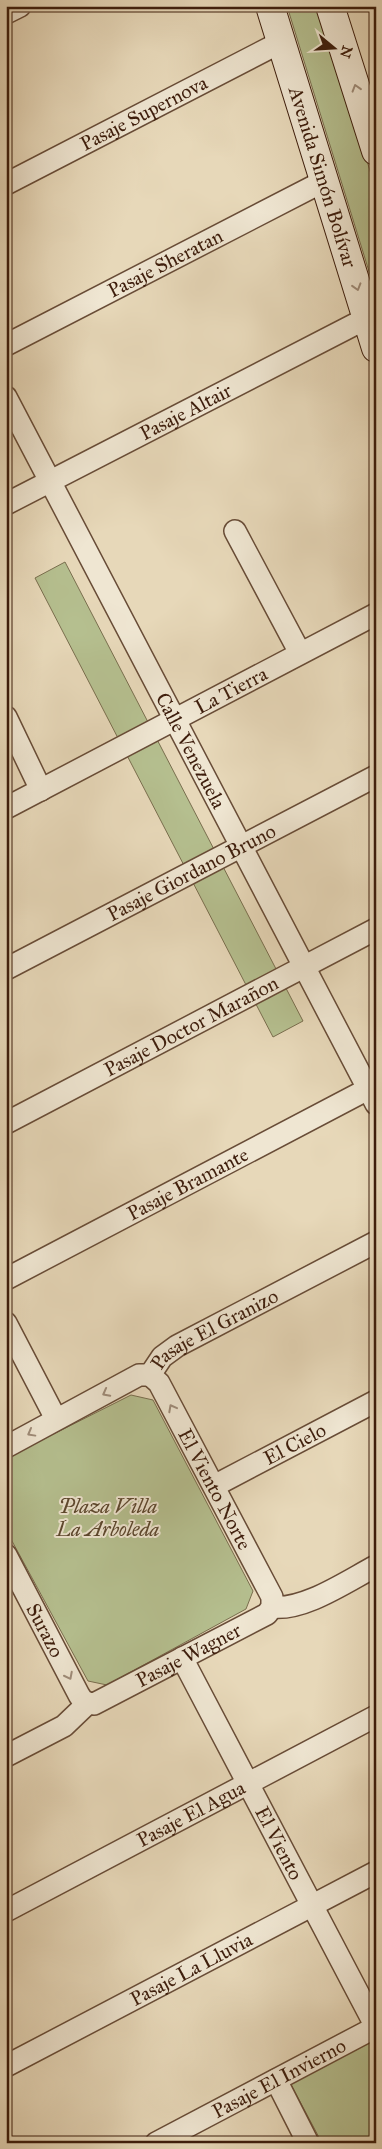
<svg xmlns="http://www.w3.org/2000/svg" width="382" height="2149" font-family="'IM FELL Great Primer',serif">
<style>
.green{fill:#b5bf8f;stroke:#796e4e}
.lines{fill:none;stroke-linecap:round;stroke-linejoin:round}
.street-casing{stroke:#684c37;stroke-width:24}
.secondary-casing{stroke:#3d1d0c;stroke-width:30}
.street{stroke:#efe6d2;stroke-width:21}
.secondary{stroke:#efe6d2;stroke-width:28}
.oneway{stroke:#9f8c79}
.labels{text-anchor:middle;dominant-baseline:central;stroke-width:4;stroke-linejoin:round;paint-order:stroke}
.street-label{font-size:20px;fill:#3d1d0c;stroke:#efe6d2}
.park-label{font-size:20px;font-style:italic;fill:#5b462d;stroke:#efe6d2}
</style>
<rect width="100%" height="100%" fill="#e7d8b9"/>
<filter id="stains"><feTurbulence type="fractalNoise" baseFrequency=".004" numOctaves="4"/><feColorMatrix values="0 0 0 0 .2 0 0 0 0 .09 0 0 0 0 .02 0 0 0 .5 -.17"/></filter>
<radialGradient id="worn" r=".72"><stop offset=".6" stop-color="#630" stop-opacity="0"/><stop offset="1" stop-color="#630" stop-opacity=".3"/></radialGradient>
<!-- green -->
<g class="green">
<path d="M 287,6 L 319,6 L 376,190 L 376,294 Z"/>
<path d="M 65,562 L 303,1021 L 273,1037 L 35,578 Z"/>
<path d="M 131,1395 L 153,1400 L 253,1591 L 246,1609 L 107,1685 L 88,1681 L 6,1530 L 6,1458 Z"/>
<path d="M 373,2039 L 376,2044 L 376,2143 L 322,2143 L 288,2079 Z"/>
</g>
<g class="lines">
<!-- street casing -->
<g class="street-casing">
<g id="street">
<path d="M 6,13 L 20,6"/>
<path id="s1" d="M 6,184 L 281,42"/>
<path id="s2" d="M 6,345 L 324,181"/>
<path id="s3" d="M 6,397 L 376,1104"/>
<path id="s4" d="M 6,504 L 367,318"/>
<path d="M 235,531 L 300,653"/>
<path d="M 6,717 L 41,790"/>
<path id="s5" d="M 6,808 L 376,614"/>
<path id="s6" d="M 6,969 L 376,776"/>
<path id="s7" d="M 6,1123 L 376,929"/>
<path id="s8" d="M 6,1279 L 368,1089"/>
<path d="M 6,1323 L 56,1419"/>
<path id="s9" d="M 150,1375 L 162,1357 L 177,1346 L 376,1242"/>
<path d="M 6,1447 L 139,1375 L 150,1375"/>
<path id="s10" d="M 214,1486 L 376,1401"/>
<path id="s11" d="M 6,1555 L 79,1695 L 83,1701 L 88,1703"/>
<path d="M 272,1607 C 304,1611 347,1581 376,1566"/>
<path id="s12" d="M 182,1658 L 376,2027"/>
<path id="s13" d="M 6,1756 L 64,1726 L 88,1703 L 94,1704 L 267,1614 L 272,1607 L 272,1597 L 159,1383 L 150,1375"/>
<path id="s14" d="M 6,1911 L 376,1716"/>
<path id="s15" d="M 6,2066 L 376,1872"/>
<path d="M 276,2080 L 308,2143"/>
<path id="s16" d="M 156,2143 L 376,2027"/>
</g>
</g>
<!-- secondary casing -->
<g class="secondary-casing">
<g id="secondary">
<path id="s17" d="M 270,6 L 376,348"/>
<path d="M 330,6 L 376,151"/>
</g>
</g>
<!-- street -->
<use href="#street" class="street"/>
<!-- secondary -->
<use href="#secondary" class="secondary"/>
</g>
<!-- one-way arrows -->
<defs><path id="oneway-chevron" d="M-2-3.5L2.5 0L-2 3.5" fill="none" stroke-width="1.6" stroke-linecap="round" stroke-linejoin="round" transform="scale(1.25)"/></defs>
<g class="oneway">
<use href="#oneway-chevron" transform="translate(356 88) rotate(-107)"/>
<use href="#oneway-chevron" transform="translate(357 287) rotate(73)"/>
<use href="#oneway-chevron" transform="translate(106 1393) rotate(152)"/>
<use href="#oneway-chevron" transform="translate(172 1408) rotate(-118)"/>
<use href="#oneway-chevron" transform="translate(31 1433) rotate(151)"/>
<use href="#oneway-chevron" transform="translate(69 1676) rotate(63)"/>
</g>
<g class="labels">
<!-- street labels -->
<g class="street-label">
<text stroke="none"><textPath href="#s1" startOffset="155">Pasaje Supernova</textPath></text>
<text stroke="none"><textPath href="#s17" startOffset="179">Avenida Simón Bolívar</textPath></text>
<text stroke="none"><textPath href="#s2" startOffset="179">Pasaje Sheratan</textPath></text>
<text stroke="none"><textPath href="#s4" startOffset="202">Pasaje Altair</textPath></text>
<text stroke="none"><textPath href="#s5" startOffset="254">La Tierra</textPath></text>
<text stroke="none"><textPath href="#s3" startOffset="399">Calle Venezuela</textPath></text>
<text stroke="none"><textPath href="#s6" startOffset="209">Pasaje Giordano Bruno</textPath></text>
<text stroke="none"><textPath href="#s7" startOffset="209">Pasaje Doctor Marañon</textPath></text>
<text stroke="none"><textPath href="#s8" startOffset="205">Pasaje Bramante</textPath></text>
<text stroke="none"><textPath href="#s9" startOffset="81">Pasaje El Granizo</textPath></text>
<text stroke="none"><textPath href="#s10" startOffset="91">El Cielo</textPath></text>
<text transform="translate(215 1489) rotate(62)">El Viento Norte</text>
<text stroke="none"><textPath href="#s11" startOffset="85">Surazo</textPath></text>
<text stroke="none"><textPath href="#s13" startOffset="211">Pasaje Wagner</textPath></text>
<text stroke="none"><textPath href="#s14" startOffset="209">Pasaje El Agua</textPath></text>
<text stroke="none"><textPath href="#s12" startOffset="209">El Viento</textPath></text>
<text stroke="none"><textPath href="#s15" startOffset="209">Pasaje La Lluvia</textPath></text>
<text stroke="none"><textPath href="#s16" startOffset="139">Pasaje El Invierno</textPath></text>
</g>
<!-- park labels -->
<g class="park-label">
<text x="108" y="1506">Plaza Villa<tspan x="108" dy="23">La Arboleda</tspan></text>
</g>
</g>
<!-- margin -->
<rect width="382" height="2149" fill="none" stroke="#e7d8b9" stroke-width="25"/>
<rect x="8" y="8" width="367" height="2134" fill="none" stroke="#3d1d0c" stroke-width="2.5"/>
<rect x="12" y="12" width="357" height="2124" fill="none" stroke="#3d1d0c"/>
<!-- north arrow -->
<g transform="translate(334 48) rotate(108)" stroke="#efe6d2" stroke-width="4" paint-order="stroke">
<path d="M0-4L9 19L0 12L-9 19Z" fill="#3d1d0c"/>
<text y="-8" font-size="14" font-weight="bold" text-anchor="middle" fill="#3d1d0c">N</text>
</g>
<rect width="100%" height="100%" filter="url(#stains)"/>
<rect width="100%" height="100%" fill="url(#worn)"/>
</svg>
